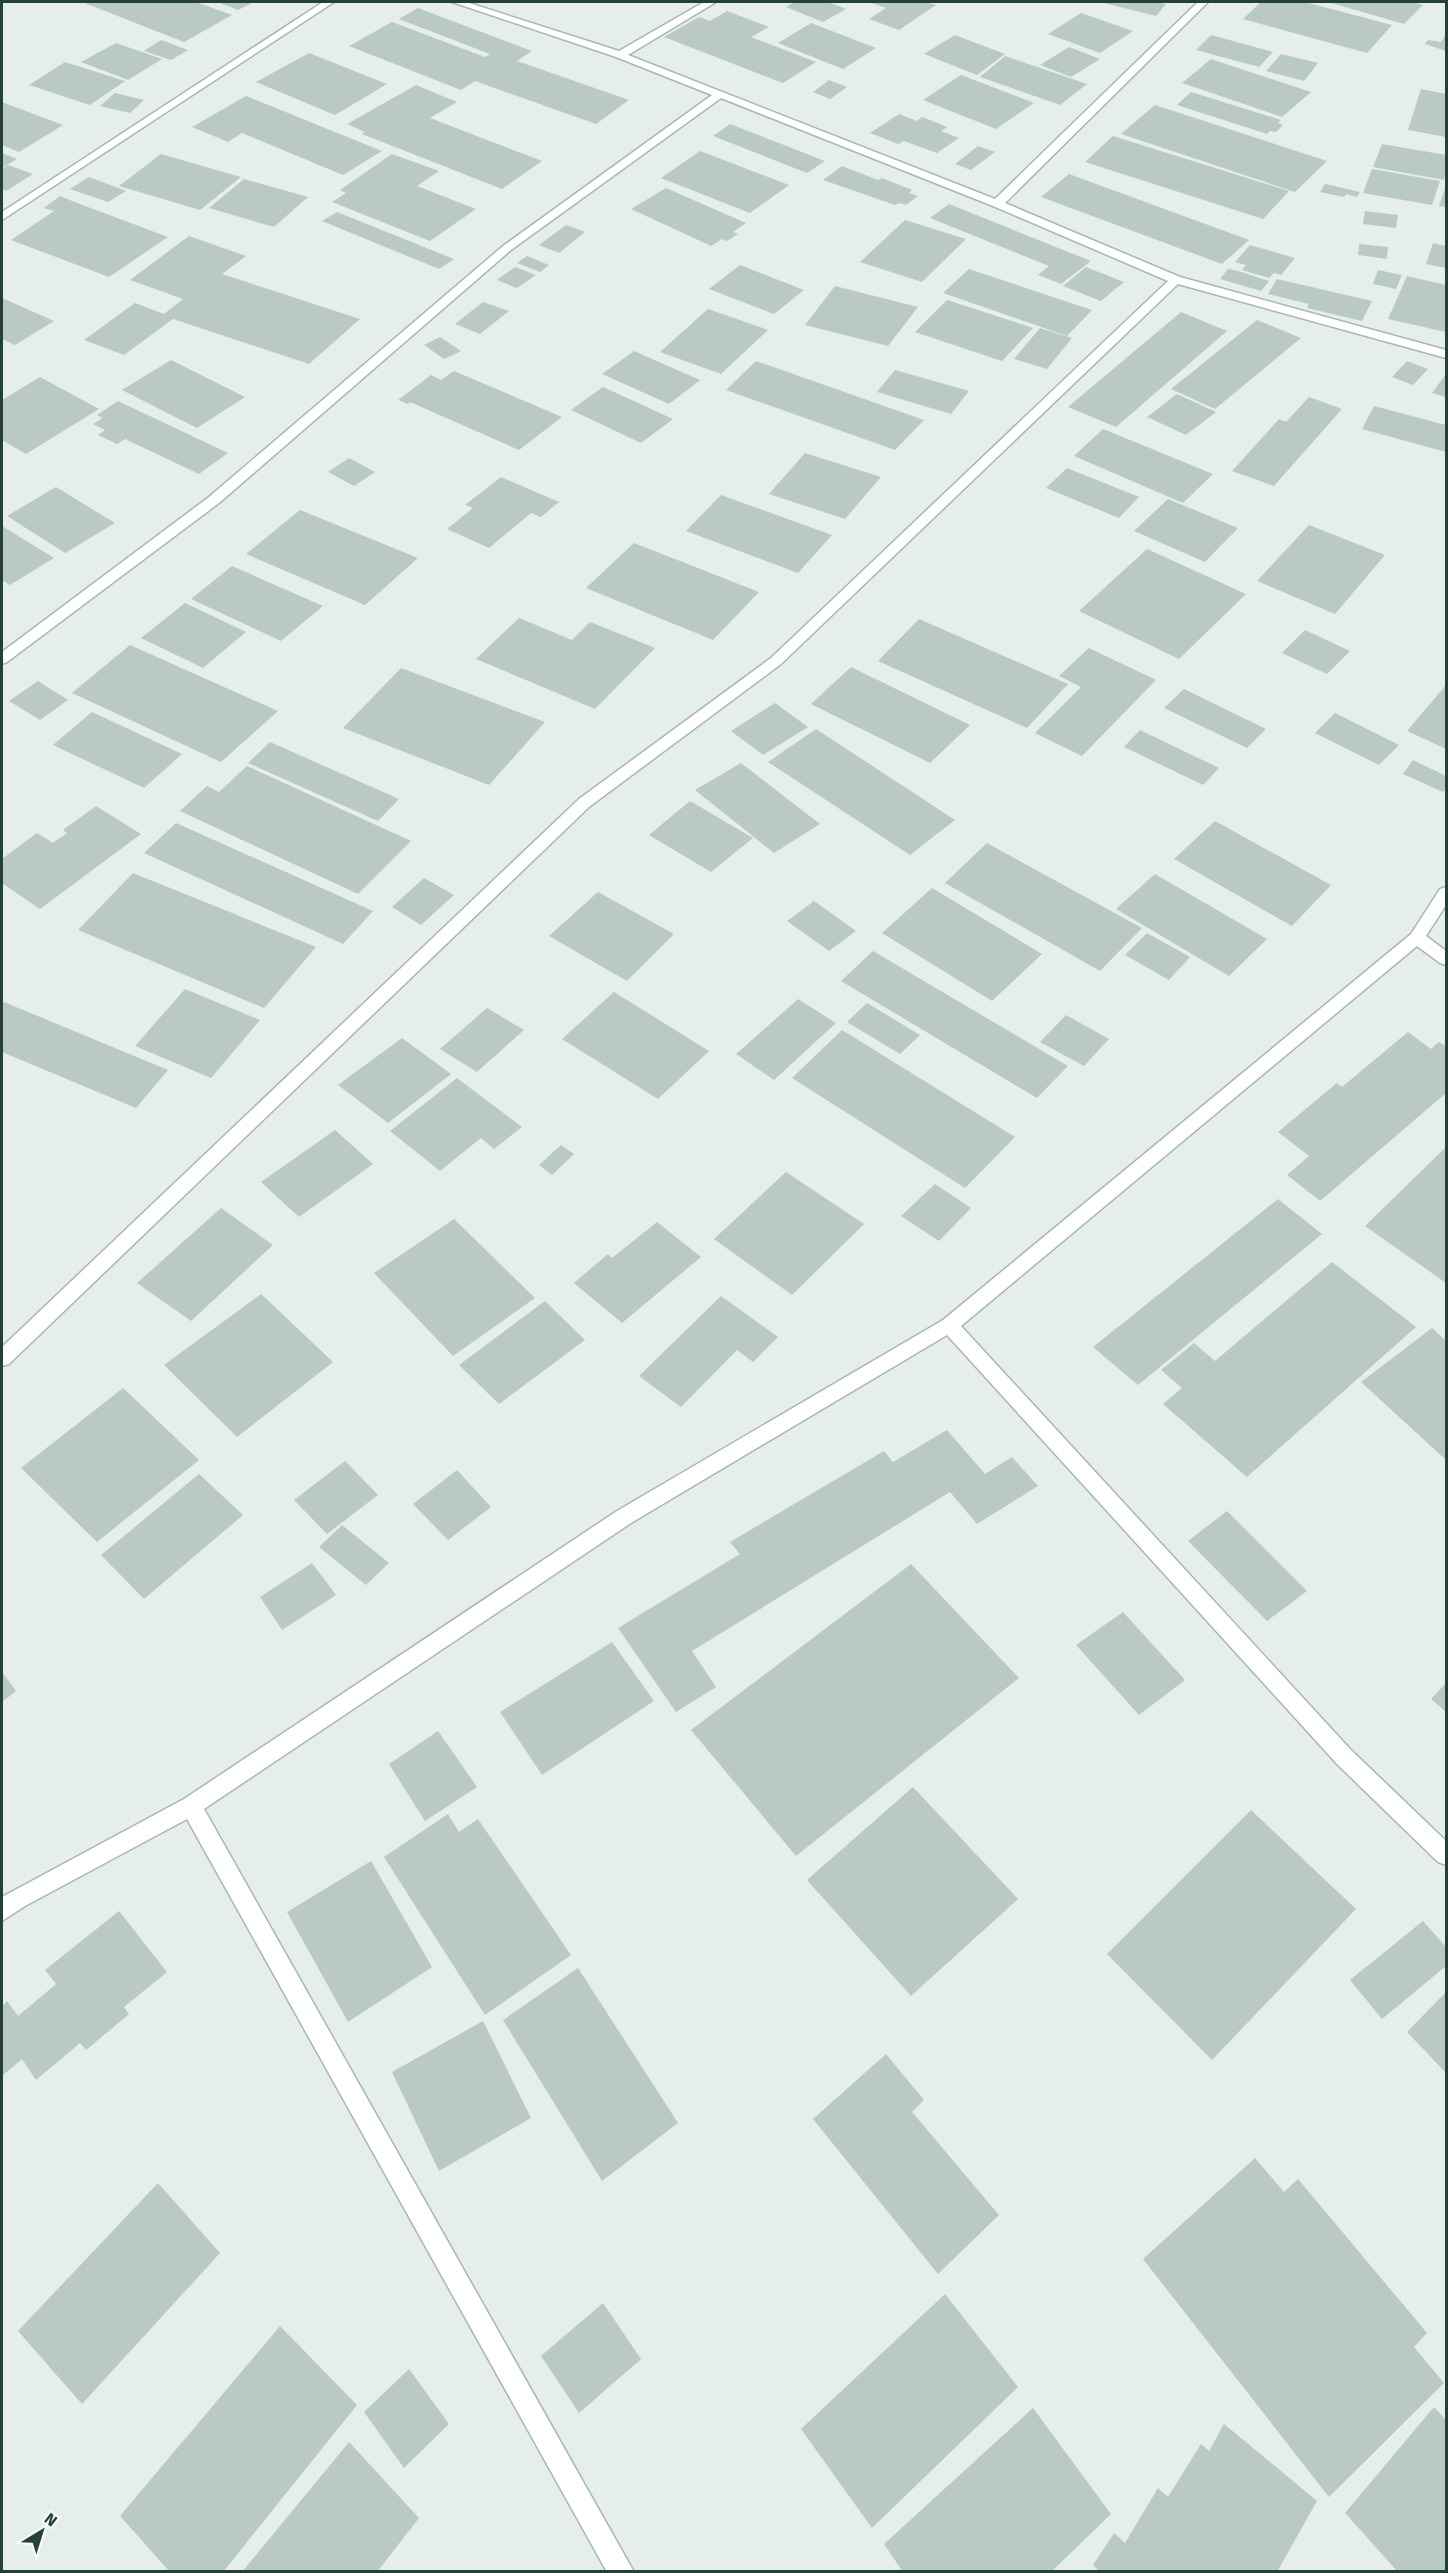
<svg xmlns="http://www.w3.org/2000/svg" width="1448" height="2573" font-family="'Fira Sans',sans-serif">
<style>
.building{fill:#bac9c3}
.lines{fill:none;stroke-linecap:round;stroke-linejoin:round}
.minor-casing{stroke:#a7b7b1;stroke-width:3}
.minor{fill:#fff;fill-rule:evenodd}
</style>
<rect width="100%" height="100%" fill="#e5eeea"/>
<!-- building -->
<g class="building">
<path d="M 82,2 L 196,2 L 232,15 L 184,42 Z"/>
<path d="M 217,2 L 254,2 L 238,10 Z"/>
<path d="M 795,2 L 828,2 L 846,9 L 823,22 L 786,7 Z"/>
<path d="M 869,2 L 926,2 L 936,5 L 899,30 L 869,19 L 886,8 Z"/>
<path d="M 1100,2 L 1154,2 L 1166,4 L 1156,16 Z"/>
<path d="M 1261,2 L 1305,2 L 1392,25 L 1367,53 L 1243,19 Z"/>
<path d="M 1328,2 L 1412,2 L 1423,5 L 1404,24 Z"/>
<path d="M 418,8 L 532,51 L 517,61 L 629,100 L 596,124 L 475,81 L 461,90 L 349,46 L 392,22 L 485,57 L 490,54 L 399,19 Z"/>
<path d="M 727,11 L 769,27 L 751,37 L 816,62 L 783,83 L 664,37 L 699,17 L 710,21 Z"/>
<path d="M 1081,13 L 1133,31 L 1100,53 L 1048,34 Z"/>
<path d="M 811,23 L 876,48 L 843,69 L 778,43 Z"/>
<path d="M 1446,33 L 1446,51 L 1425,44 L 1428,40 L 1441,42 Z"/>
<path d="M 955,35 L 1005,54 L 977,75 L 924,54 Z"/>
<path d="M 1211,35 L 1273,52 L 1259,67 L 1196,50 Z"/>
<path d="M 161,40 L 188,50 L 171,60 L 144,51 Z"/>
<path d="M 116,43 L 162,59 L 128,80 L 81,62 Z"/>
<path d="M 1069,47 L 1100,59 L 1071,77 L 1040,65 Z"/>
<path d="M 309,53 L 387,84 L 335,115 L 256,82 Z"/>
<path d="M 1281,54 L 1318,63 L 1304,81 L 1266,71 Z"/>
<path d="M 1005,56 L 1087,84 L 1060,105 L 980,77 Z"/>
<path d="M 1211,59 L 1311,92 L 1282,117 L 1182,83 Z"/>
<path d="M 65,62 L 125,81 L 90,105 L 29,85 Z"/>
<path d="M 961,75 L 1034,103 L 996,129 L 923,100 Z"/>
<path d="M 829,80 L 847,87 L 830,99 L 813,92 Z"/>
<path d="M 416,85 L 457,102 L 430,118 L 542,161 L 502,189 L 362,134 L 365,132 L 347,124 Z"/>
<path d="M 1421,89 L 1446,94 L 1446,137 L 1408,130 Z"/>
<path d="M 1191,92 L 1281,120 L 1278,123 L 1283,125 L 1276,132 L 1270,131 L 1267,134 L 1177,105 Z"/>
<path d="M 115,93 L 144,100 L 130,113 L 100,106 Z"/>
<path d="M 246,96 L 382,151 L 343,175 L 242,133 L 228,142 L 192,127 Z"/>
<path d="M 2,102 L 63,125 L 19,152 L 2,145 Z"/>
<path d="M 1155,105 L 1327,161 L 1295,192 L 1121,134 Z"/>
<path d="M 899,114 L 917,121 L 922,117 L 947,127 L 941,131 L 959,138 L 937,153 L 904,141 L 898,144 L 870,133 Z"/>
<path d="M 730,124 L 825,161 L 807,173 L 713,136 Z"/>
<path d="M 1113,136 L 1289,191 L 1263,219 L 1085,162 Z"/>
<path d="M 1382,144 L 1446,155 L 1446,172 L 1444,180 L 1373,167 Z"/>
<path d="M 978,146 L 995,152 L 971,170 L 955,164 Z"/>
<path d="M 700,151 L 789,185 L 750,213 L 661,178 Z"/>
<path d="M 2,153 L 17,159 L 2,168 Z"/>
<path d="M 161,154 L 241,177 L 200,210 L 119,186 Z"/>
<path d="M 392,154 L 439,171 L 417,186 L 476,209 L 430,241 L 332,202 L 346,193 L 340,190 Z"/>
<path d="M 8,165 L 33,174 L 6,191 L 2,189 L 2,169 Z"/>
<path d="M 842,166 L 878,180 L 882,178 L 912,190 L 909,193 L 918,196 L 906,205 L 899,203 L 895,205 L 823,180 Z"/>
<path d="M 1372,169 L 1440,181 L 1432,205 L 1363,193 Z"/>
<path d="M 1069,174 L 1249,240 L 1222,264 L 1041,197 Z"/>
<path d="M 89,177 L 126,191 L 108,202 L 70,189 Z"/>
<path d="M 244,179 L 308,197 L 274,227 L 209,208 Z"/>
<path d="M 1325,184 L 1360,192 L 1357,197 L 1346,194 L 1344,197 L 1320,192 Z"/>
<path d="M 1446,185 L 1446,207 L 1439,206 Z"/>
<path d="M 666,188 L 746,223 L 733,232 L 738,234 L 727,241 L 722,239 L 711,246 L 631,209 Z"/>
<path d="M 60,196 L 72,201 L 168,237 L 109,277 L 11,240 L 54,211 L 44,208 Z"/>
<path d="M 949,204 L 1091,261 L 1061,284 L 1038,275 L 1049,266 L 930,218 Z"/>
<path d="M 1365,211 L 1398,215 L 1396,228 L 1363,224 Z"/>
<path d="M 337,212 L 454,259 L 439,269 L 322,221 Z"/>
<path d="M 905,220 L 966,239 L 922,282 L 860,262 Z"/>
<path d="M 566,225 L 585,232 L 559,253 L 539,245 Z"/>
<path d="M 189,236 L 246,256 L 222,274 L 360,319 L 309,364 L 173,319 L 124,355 L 84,340 L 135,303 L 164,314 L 183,299 L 130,280 Z"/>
<path d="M 1433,243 L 1446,246 L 1446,268 L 1426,264 Z"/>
<path d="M 1359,244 L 1388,247 L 1387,259 L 1358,255 Z"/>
<path d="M 1250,245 L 1295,258 L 1281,275 L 1274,273 L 1269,278 L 1242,270 L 1246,265 L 1235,262 Z"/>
<path d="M 527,256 L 549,265 L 540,272 L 517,263 Z"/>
<path d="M 740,265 L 804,290 L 774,314 L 709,289 Z"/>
<path d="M 515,267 L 536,275 L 517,288 L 497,280 Z"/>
<path d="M 1086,267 L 1124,282 L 1101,301 L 1063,286 Z"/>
<path d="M 969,269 L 1092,310 L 1067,336 L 943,293 Z"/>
<path d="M 1228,269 L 1238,271 L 1269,281 L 1261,291 L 1220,279 Z"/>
<path d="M 1378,270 L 1402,275 L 1396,289 L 1373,284 Z"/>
<path d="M 1407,276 L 1446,285 L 1446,332 L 1388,319 Z"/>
<path d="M 1277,279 L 1372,301 L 1362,321 L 1307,308 L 1309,304 L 1268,294 Z"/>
<path d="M 835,286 L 918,307 L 888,346 L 805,325 Z"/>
<path d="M 2,298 L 54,321 L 15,345 L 2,339 Z"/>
<path d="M 947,300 L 1033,328 L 1002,361 L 915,332 Z"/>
<path d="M 483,302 L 509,311 L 480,334 L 455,324 Z"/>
<path d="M 708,309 L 768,330 L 721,374 L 660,352 Z"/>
<path d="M 1181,312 L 1227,331 L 1116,427 L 1068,407 Z"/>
<path d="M 1257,320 L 1301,338 L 1215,409 L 1171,389 Z"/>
<path d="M 1040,328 L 1072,338 L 1047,369 L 1014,359 Z"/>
<path d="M 440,337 L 461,351 L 444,359 L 424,345 Z"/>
<path d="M 634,351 L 700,380 L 669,404 L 602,374 Z"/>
<path d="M 171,360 L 245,397 L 197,428 L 122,390 Z"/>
<path d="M 756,361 L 924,420 L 895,450 L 726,390 Z"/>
<path d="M 1407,361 L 1428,369 L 1413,385 L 1392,377 Z"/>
<path d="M 895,370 L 969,391 L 951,414 L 877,392 Z"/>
<path d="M 454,371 L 562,417 L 519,450 L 410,402 L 408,404 L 398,400 L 431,375 L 441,380 Z"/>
<path d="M 1446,374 L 1446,397 L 1432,393 Z"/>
<path d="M 40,377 L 99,409 L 26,454 L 2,440 L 2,400 Z"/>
<path d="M 603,387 L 673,419 L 641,443 L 571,410 Z"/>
<path d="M 1177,394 L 1216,412 L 1186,435 L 1147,417 Z"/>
<path d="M 1309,397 L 1342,409 L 1274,486 L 1232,471 L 1279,419 L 1286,422 Z"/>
<path d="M 118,401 L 228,453 L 199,474 L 125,439 L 117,444 L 98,435 L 105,430 L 93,424 L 103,418 L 97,415 Z"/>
<path d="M 1374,406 L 1446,425 L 1446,452 L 1362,429 Z"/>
<path d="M 1103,429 L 1213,474 L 1183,503 L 1074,456 Z"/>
<path d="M 805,453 L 881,477 L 845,519 L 769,494 Z"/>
<path d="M 349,458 L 375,472 L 354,486 L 328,472 Z"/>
<path d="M 1067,468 L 1139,497 L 1119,518 L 1046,488 Z"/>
<path d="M 501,477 L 559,502 L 541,517 L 531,513 L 489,548 L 447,529 L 473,508 L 465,505 Z"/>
<path d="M 56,487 L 115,523 L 65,553 L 7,516 Z"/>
<path d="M 721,495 L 832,535 L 798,573 L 686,531 Z"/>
<path d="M 1168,499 L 1238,528 L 1205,562 L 1134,531 Z"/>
<path d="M 300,510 L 418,558 L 365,605 L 246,554 Z"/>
<path d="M 1309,525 L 1385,555 L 1335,614 L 1257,581 Z"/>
<path d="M 2,526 L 54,558 L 10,585 L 2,580 Z"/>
<path d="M 634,543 L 759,592 L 713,640 L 586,588 Z"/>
<path d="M 1147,549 L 1246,594 L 1179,659 L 1079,611 Z"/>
<path d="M 232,566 L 323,606 L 281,641 L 191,599 Z"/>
<path d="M 185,603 L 246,632 L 203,668 L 141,638 Z"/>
<path d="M 519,618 L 572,640 L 590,622 L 655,648 L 595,709 L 476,659 Z"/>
<path d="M 919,619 L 1068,684 L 1027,728 L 878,661 Z"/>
<path d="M 1305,630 L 1350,651 L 1327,674 L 1282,653 Z"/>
<path d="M 130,645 L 278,711 L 221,762 L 72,693 Z"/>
<path d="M 1089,648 L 1156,680 L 1082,756 L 1035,733 L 1081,687 L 1059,676 Z"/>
<path d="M 851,667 L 970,725 L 930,763 L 811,704 Z"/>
<path d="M 401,668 L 545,722 L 489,785 L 343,728 Z"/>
<path d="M 38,681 L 68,700 L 40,720 L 9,701 Z"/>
<path d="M 1446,685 L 1446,749 L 1407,731 Z"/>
<path d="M 1184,689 L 1266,729 L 1247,748 L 1164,708 Z"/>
<path d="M 775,703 L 808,727 L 763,755 L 731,731 Z"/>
<path d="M 92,712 L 182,754 L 144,788 L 53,745 Z"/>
<path d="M 1335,713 L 1399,745 L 1379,765 L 1315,733 Z"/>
<path d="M 816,729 L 955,820 L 910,855 L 768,762 Z"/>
<path d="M 1140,730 L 1219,768 L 1203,785 L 1124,747 Z"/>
<path d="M 270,742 L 399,799 L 378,821 L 248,763 Z"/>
<path d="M 1413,760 L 1446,776 L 1446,788 L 1443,792 L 1403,774 Z"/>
<path d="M 741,763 L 820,824 L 774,853 L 695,790 Z"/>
<path d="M 247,766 L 411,841 L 358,894 L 180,811 L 207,786 L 219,792 Z"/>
<path d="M 690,801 L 753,838 L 711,872 L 649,835 Z"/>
<path d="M 96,806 L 141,834 L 40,909 L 2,883 L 2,859 L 37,833 L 53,843 L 67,833 L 63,830 Z"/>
<path d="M 1215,821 L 1331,885 L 1292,926 L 1174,859 Z"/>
<path d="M 176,823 L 373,911 L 343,944 L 144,853 Z"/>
<path d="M 987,843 L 1142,928 L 1100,971 L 945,883 Z"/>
<path d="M 133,873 L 316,947 L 264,1008 L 78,930 Z"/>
<path d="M 1155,874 L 1267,939 L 1229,976 L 1116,909 Z"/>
<path d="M 424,878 L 454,895 L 421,925 L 392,907 Z"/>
<path d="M 932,888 L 1042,954 L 992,1001 L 882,933 Z"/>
<path d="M 598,892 L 674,934 L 627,981 L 549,936 Z"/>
<path d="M 814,901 L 856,931 L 829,951 L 787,921 Z"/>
<path d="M 1147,933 L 1190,957 L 1169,980 L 1125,955 Z"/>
<path d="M 873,951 L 1068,1066 L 1037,1098 L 841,981 Z"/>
<path d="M 185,989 L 260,1020 L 211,1078 L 135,1046 Z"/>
<path d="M 614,992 L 709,1051 L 658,1099 L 562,1039 Z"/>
<path d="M 798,999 L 836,1023 L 774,1080 L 736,1054 Z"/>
<path d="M 4,1002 L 168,1070 L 136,1108 L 2,1052 L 2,1005 Z"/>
<path d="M 867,1003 L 920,1035 L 900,1054 L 847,1022 Z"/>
<path d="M 487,1008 L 524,1030 L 477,1072 L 440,1049 Z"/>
<path d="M 1066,1015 L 1109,1039 L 1084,1066 L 1040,1042 Z"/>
<path d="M 842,1030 L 1015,1137 L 965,1188 L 792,1078 Z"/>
<path d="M 1408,1032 L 1431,1049 L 1439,1042 L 1446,1046 L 1446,1093 L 1320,1201 L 1287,1175 L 1309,1156 L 1278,1132 L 1337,1083 L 1342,1087 Z"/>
<path d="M 402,1038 L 451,1074 L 388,1123 L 338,1085 Z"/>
<path d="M 457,1078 L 522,1127 L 494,1149 L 481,1138 L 440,1171 L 390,1131 Z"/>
<path d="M 335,1130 L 373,1164 L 299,1217 L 261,1182 Z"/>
<path d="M 561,1145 L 574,1154 L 552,1175 L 539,1165 Z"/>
<path d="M 1446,1147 L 1446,1283 L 1365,1226 Z"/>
<path d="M 786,1172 L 864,1224 L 792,1295 L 714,1239 Z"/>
<path d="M 935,1184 L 971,1208 L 939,1241 L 901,1216 Z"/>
<path d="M 1278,1199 L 1322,1234 L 1138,1385 L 1093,1347 Z"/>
<path d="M 221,1208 L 273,1245 L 191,1321 L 137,1283 Z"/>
<path d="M 454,1219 L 535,1298 L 453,1356 L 374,1273 Z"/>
<path d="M 657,1222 L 701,1257 L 622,1323 L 574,1283 L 608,1254 L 612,1258 Z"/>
<path d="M 1332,1262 L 1416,1327 L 1247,1477 L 1163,1404 L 1182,1388 L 1161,1370 L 1194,1343 L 1215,1361 Z"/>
<path d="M 261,1294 L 333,1362 L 237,1437 L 164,1365 Z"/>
<path d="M 721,1296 L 778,1337 L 753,1362 L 737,1350 L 681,1407 L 639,1376 Z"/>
<path d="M 545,1301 L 585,1340 L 499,1404 L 459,1365 Z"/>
<path d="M 1432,1328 L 1446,1341 L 1446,1460 L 1361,1382 Z"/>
<path d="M 123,1388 L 199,1460 L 97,1542 L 21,1468 Z"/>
<path d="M 947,1430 L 985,1474 L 1012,1457 L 1038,1486 L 977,1524 L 950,1492 L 692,1651 L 716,1687 L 676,1712 L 618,1628 L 740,1554 L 730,1542 L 884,1451 L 893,1462 Z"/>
<path d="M 345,1461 L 378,1495 L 327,1534 L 294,1500 Z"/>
<path d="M 457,1470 L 491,1507 L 448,1540 L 413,1504 Z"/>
<path d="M 199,1474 L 243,1515 L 144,1599 L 101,1555 Z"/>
<path d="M 1227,1511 L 1307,1591 L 1267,1621 L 1188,1541 Z"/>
<path d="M 342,1525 L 389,1563 L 366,1585 L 319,1547 Z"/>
<path d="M 312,1563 L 336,1595 L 282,1630 L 260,1597 Z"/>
<path d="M 911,1564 L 1019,1678 L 796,1856 L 691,1730 Z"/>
<path d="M 1123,1612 L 1185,1680 L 1139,1715 L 1076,1645 Z"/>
<path d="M 612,1642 L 654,1701 L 542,1775 L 500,1712 Z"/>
<path d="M 2,1672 L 16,1691 L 2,1702 Z"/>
<path d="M 1446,1683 L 1446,1712 L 1431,1699 Z"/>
<path d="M 438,1731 L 477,1787 L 425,1821 L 389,1764 Z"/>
<path d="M 913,1787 L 1018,1899 L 911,1996 L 807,1880 Z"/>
<path d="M 1251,1810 L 1356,1909 L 1212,2060 L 1107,1954 Z"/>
<path d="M 448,1814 L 459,1832 L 478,1819 L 571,1955 L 485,2015 L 384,1857 Z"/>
<path d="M 371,1861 L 432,1967 L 348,2022 L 287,1912 Z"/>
<path d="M 119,1911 L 167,1972 L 124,2007 L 129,2014 L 86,2050 L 80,2043 L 36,2080 L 22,2059 L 2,2076 L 2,2006 L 7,2001 L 18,2016 L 56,1984 L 45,1970 Z"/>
<path d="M 1423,1921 L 1446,1947 L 1446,1966 L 1382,2019 L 1350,1980 Z"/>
<path d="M 578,1968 L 678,2123 L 602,2181 L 503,2020 Z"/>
<path d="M 1446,1992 L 1446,2073 L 1407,2032 Z"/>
<path d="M 483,2021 L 531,2118 L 439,2171 L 392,2072 Z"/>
<path d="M 886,2054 L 924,2100 L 912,2112 L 999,2215 L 938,2274 L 813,2119 Z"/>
<path d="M 1255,2158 L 1284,2192 L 1298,2179 L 1427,2333 L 1414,2347 L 1444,2383 L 1329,2497 L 1143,2259 Z"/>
<path d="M 158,2183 L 220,2253 L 82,2404 L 18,2331 Z"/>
<path d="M 945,2294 L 1018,2387 L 872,2528 L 801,2429 Z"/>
<path d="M 603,2303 L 641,2359 L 579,2413 L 541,2356 Z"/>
<path d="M 280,2326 L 357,2405 L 223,2572 L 170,2572 L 120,2516 Z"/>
<path d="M 409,2369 L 449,2424 L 404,2468 L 364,2412 Z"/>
<path d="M 1434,2407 L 1446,2420 L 1446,2572 L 1398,2572 L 1345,2513 Z"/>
<path d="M 1033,2408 L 1111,2514 L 1051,2572 L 903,2572 L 884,2544 Z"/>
<path d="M 1224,2424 L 1317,2501 L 1277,2572 L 1100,2572 L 1093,2565 L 1114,2533 L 1125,2543 L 1158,2488 L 1168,2497 L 1201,2444 L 1209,2451 Z"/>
<path d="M 349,2442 L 419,2518 L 377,2572 L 242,2572 Z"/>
</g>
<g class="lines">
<!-- minor casing -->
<g class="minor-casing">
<g id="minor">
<path d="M 323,2 L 334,2 L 2,220 L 2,212 Z"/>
<path d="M 452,2 L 466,2 L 619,51 L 704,2 L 716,2 L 628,55 L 995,199 L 1198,2 L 1208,2 L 1005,203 L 1180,277 L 1446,350 L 1446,358 L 1178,284 L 781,664 L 589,807 L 9,1364 L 2,1366 L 2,1347 L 579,799 L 771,658 L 1168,281 L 993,206 L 721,98 L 511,250 L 219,503 L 7,662 L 2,664 L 2,652 L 209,497 L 503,246 L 712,95 L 616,57 Z"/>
<path d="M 1446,887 L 1446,905 L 1426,936 L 1446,951 L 1446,965 L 1440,963 L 1417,946 L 961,1326 L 1351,1750 L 1446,1841 L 1446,1865 L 1438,1862 L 1337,1764 L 947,1335 L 631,1523 L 204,1809 L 634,2572 L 607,2572 L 187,1819 L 25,1906 L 2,1921 L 2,1897 L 184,1799 L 617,1511 L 943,1320 L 1411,934 L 1440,889 Z"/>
</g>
</g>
<!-- minor -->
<use href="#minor" class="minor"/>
</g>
<!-- border -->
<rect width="1448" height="2573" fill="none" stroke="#234139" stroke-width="6"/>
<!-- north arrow -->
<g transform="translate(42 2531) rotate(38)" stroke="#f6faf8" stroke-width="4.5" paint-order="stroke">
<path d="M0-4.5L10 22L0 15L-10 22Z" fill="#234139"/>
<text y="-9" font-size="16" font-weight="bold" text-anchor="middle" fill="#234139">N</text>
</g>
</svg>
